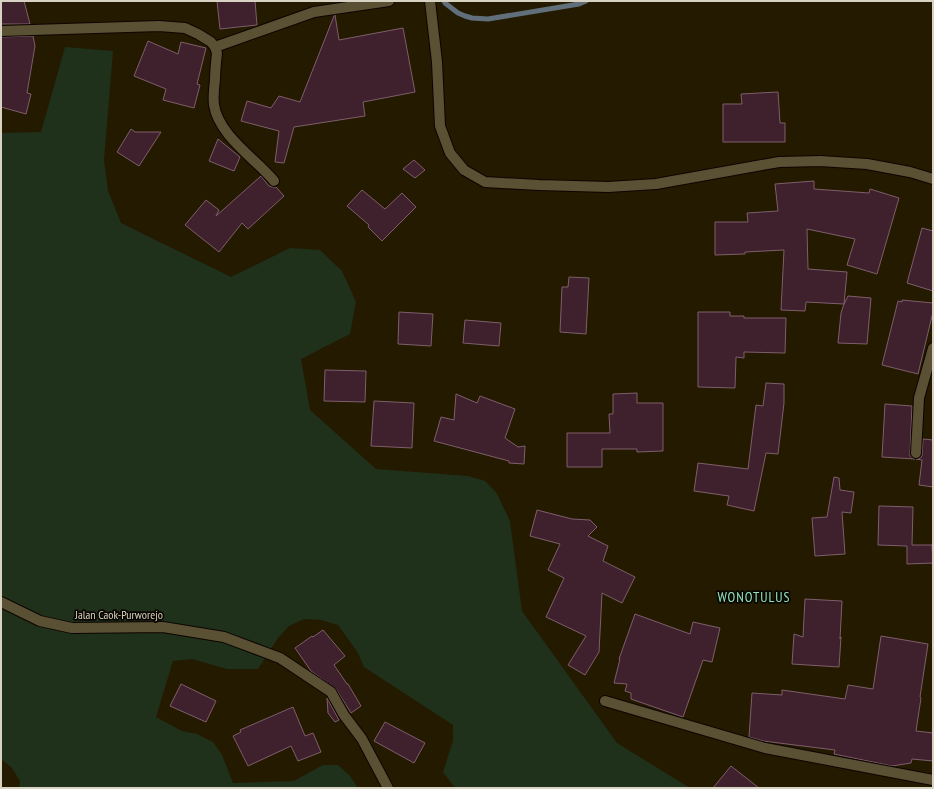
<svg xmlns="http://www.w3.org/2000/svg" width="934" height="789" font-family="'PT Sans Narrow',sans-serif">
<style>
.green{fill:#1f301b}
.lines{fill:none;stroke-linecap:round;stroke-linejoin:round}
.stream{stroke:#606f7a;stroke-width:5}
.building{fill:#3e212d;stroke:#7e5e6b}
.minor-casing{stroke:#0d0500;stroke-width:12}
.tertiary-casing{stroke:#0d0500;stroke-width:12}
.minor{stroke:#5a5033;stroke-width:10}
.tertiary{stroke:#5a5033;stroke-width:10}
.labels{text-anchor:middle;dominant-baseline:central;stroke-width:3.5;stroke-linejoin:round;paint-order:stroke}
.street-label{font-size:12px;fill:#d8d2c2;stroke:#090600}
.quarter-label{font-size:14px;letter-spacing:1px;fill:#90e4bc;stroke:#090600}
</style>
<rect width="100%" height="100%" fill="#241a00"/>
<!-- green -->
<path class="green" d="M 65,47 L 113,51 L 104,160 L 108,191 L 121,223 L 231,277 L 290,248 L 320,250 L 342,271 L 356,302 L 350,334 L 301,359 L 310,410 L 376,469 L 468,476 L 485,481 L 496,492 L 510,521 L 522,611 L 617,743 L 690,788 L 455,788 L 443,772 L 453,741 L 453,725 L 364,667 L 358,653 L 338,625 L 321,620 L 304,619 L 289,626 L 278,638 L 258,669 L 227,669 L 192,659 L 173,661 L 156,717 L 182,731 L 197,734 L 213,742 L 222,755 L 233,783 L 294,781 L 323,765 L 338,765 L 350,776 L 358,788 L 19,788 L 20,781 L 12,768 L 1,759 L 1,133 L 41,132 Z"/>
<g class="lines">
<!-- stream -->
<path class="stream" d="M 444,1 L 445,3 L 458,13 L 465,16 L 472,18 L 488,19 L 579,4 L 586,1"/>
</g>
<!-- building -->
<g class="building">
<path d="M 1,1 L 24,1 L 30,24 L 1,24 Z"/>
<path d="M 217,1 L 255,1 L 257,25 L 220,29 Z"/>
<path d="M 335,15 L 339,40 L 403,28 L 415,92 L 363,102 L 365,116 L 294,127 L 284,163 L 275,162 L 279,131 L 241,121 L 247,101 L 271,108 L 279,96 L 300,102 L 334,16 Z"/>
<path d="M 33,36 L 35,46 L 27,93 L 31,94 L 26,114 L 1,107 L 1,37 Z"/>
<path d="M 148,41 L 178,54 L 181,42 L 206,48 L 197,84 L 200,85 L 194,108 L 163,100 L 166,89 L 134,76 Z"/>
<path d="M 778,92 L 780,123 L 785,123 L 785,142 L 723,142 L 723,104 L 742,104 L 741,94 Z"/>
<path d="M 131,129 L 135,132 L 161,132 L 139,166 L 117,152 Z"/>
<path d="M 218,139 L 240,157 L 234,171 L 209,161 Z"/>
<path d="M 414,160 L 425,170 L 415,178 L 403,169 Z"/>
<path d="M 261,176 L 269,186 L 272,187 L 276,187 L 284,196 L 248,229 L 242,223 L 219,252 L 185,225 L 206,200 L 219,210 L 216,216 Z"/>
<path d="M 814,181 L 814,189 L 869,193 L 870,189 L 899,198 L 877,274 L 847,265 L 855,239 L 807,229 L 808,269 L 847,272 L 844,304 L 848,296 L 871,298 L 867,344 L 838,343 L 841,313 L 844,304 L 806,302 L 805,311 L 781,310 L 784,250 L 745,252 L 745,254 L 715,255 L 715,222 L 748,222 L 747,213 L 778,211 L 775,184 Z"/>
<path d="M 362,190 L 385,209 L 402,193 L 416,207 L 382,241 L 368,227 L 369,225 L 347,206 Z"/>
<path d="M 922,228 L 933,231 L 933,291 L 907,283 Z"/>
<path d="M 569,277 L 589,278 L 586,334 L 560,332 L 562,287 L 568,287 Z"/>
<path d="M 902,300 L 933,303 L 933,312 L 918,374 L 882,365 L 898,301 L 902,302 Z"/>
<path d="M 399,312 L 433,314 L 431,346 L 398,344 Z"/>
<path d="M 698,312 L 730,312 L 730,316 L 744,316 L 744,318 L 786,318 L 785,353 L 744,352 L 744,358 L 736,357 L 735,388 L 698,387 Z"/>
<path d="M 465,320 L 501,323 L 499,346 L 463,343 Z"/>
<path d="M 325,370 L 366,371 L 365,402 L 324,401 Z"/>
<path d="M 766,383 L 784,384 L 784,403 L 778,454 L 766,453 L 754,511 L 727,505 L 729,496 L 694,491 L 698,463 L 748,469 L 756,405 L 763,406 Z"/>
<path d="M 637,393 L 637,403 L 663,403 L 663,451 L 637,452 L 637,449 L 602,449 L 602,467 L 567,467 L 567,433 L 610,433 L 609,414 L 613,414 L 613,394 Z"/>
<path d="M 456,394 L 477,403 L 480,396 L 515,409 L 505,438 L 518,447 L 525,446 L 524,464 L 509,463 L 509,461 L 434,441 L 441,417 L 454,420 Z"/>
<path d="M 374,401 L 414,403 L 412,448 L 371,446 Z"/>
<path d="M 885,404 L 912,406 L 910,453 L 910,456 L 915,459 L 882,457 Z"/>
<path d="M 923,439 L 933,440 L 933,487 L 919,485 L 922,460 L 916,459 L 919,459 L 922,456 Z"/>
<path d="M 834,477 L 839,478 L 840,490 L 854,492 L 851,513 L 842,512 L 845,554 L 815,556 L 812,518 L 827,517 Z"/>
<path d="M 879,506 L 913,507 L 912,545 L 932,545 L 933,563 L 907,564 L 907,546 L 878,545 Z"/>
<path d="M 537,510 L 572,519 L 590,520 L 597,527 L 588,536 L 608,546 L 603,561 L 635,577 L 622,603 L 602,593 L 599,652 L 585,675 L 568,665 L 586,636 L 546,617 L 564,578 L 548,570 L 560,544 L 530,536 Z"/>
<path d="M 805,599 L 842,601 L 840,639 L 841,637 L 839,667 L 792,664 L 794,634 L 803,637 Z"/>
<path d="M 635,614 L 690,634 L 693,622 L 720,628 L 712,662 L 703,660 L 683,717 L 631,699 L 631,693 L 625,691 L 627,684 L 614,683 L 620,659 L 619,659 Z"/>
<path d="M 323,630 L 345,656 L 334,665 L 347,684 L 348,684 L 361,706 L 351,713 L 336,689 L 311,671 L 295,648 L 312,636 L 313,637 Z"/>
<path d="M 881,636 L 928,644 L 920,697 L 921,698 L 916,731 L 933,733 L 933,761 L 912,759 L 911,763 L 892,766 L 834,754 L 835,750 L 763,741 L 749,737 L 752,693 L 782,695 L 782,690 L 845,699 L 848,685 L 873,689 Z"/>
<path d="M 181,684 L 216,701 L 206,722 L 170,706 Z"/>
<path d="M 327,698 L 339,720 L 335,722 L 328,713 Z"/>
<path d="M 293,707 L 305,736 L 313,733 L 321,752 L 298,761 L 291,746 L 248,766 L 233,736 L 241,732 L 240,730 Z"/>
<path d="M 385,722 L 425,743 L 414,763 L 374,741 Z"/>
<path d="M 731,766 L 759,788 L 713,788 Z"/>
</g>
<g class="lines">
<!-- minor casing -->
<g class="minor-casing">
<g id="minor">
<path d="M 430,1 L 437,62 L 440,126 L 450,153 L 464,170 L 485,182 L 539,185 L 608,187 L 656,184 L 779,162 L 820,161 L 867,164 L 910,172 L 933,179"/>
<path d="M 1,31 L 159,26 L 185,28 L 198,34 L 211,42 L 215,47 L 217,53 C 216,62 215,71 215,80 C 214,88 213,97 214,105 C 219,136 255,158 274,181"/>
<path d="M 215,47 L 314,12 L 389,1"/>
<path d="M 916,453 L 919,398 L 933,348"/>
<path d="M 605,701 L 765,748 L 933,780"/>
</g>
</g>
<!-- tertiary casing -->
<g class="tertiary-casing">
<path id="tertiary" d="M 1,602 L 40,621 L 72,628 L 163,627 L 224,637 L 280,658 L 331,692 L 344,715 L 362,739 L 388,788"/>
</g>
<!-- minor -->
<use href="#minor" class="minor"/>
<!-- tertiary -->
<use href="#tertiary" class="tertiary"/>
</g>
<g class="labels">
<!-- street labels -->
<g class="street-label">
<text x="119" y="614">Jalan Caok-Purworejo</text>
</g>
<!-- quarter labels -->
<g class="quarter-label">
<text x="754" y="597">WONOTULUS</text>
</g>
</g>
<!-- border -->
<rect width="934" height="789" fill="none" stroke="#d8d2c2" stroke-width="4"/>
</svg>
